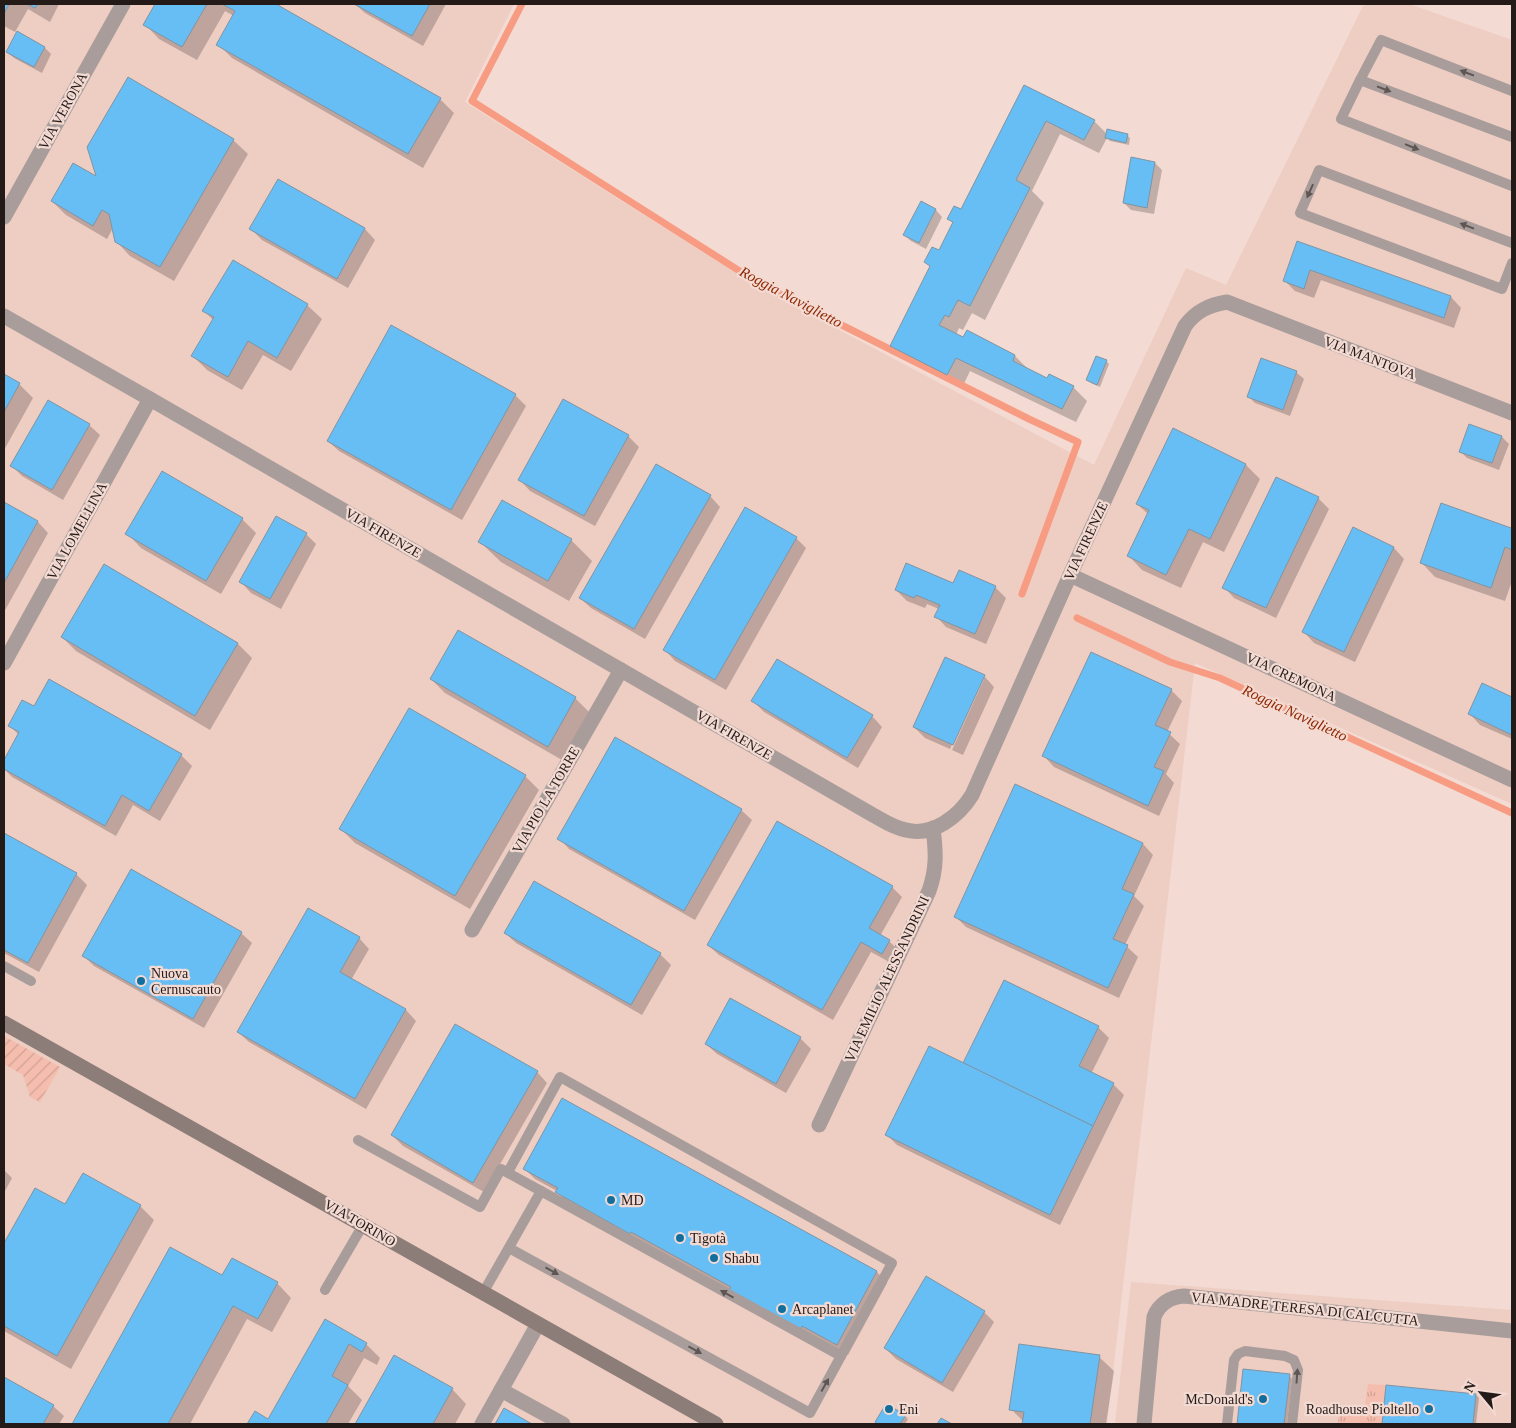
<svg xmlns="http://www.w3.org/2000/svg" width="1516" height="1428" font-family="'Times New Roman',serif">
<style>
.built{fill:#eecdc3}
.grass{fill:url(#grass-tufts)}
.garden{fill:url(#garden-furrows)}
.shadow{fill:#0003}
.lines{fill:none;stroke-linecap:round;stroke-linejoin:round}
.stream{stroke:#f79c82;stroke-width:7}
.building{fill:#66bef5;stroke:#8194a2}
.lane{stroke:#a89d9a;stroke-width:10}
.street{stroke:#a89d9a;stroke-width:15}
.secondary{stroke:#8c7d78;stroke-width:15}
.oneway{fill:#5f5653}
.poi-dot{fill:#126f9d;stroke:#f3dad2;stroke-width:2}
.labels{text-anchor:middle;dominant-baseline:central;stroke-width:4.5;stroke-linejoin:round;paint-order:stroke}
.street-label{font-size:14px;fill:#241b19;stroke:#f3dad2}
.poi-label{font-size:14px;fill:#241b19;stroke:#f3dad2;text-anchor:start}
.water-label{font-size:15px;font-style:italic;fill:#8e2600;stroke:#f3dad2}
</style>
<defs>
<pattern id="grass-tufts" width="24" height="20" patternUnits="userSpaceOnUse" patternTransform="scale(1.25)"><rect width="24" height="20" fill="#f4bdad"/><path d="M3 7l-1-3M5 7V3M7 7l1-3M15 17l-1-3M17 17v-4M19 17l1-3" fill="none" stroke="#d1a294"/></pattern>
<pattern id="garden-furrows" width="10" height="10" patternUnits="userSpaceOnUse" patternTransform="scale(1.25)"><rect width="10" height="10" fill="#f4bdad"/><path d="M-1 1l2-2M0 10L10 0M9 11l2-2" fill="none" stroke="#d1a294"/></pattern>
</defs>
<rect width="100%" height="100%" fill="#f3dad2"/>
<!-- built -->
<g class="built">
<path d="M 4,4 L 514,4 L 465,102 L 758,287 L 1094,465 L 1186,268 L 1226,285 L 1363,6 L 1371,4 L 1409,4 L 1512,40 L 1512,804 L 1195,663 L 1107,1424 L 4,1424 Z"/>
<path d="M 1131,1282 L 1512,1310 L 1512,1424 L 1115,1424 Z"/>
</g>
<!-- grass -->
<path class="grass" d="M 1368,1384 L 1386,1385 L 1382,1424 L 1338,1424 L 1339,1413 L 1364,1414 Z"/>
<!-- garden -->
<path class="garden" d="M 4,1036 L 60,1067 L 40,1102 L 30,1097 L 23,1075 L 4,1064 Z"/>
<!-- shadow -->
<g class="shadow">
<path d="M 4,4 L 59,4 L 50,22 L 28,9 L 15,32 L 4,26 Z"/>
<path d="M 157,4 L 273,4 L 440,99 L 454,113 L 423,168 L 232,58 L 218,44 L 234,16 L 225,11 L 197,60 L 159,39 L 145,24 Z"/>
<path d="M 355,4 L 446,4 L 423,46 L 365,13 Z"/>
<path d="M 45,48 L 51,54 L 42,73 L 14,58 L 7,52 Z"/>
<path d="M 1024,87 L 1094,121 L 1107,134 L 1127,135 L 1130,138 L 1129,145 L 1110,141 L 1107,138 L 1099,153 L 1060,134 L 1032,191 L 1044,203 L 985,320 L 972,313 L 963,330 L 959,328 L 956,335 L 1015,356 L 1029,370 L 1048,380 L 1073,387 L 1087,401 L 1076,422 L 970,371 L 962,388 L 905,360 L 891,346 L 931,267 L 926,262 L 939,252 L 954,224 L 949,219 L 962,211 Z"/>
<path d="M 233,140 L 248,154 L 174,281 L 130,256 L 116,241 L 113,228 L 107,239 L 66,215 L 52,201 L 98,179 Z"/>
<path d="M 1155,163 L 1162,170 L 1154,214 L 1131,210 L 1124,203 Z"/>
<path d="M 278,181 L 365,229 L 375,240 L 348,288 L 262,240 L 251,229 Z"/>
<path d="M 921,203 L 936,210 L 942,217 L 926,249 L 911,241 L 904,235 Z"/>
<path d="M 1298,243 L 1451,297 L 1461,308 L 1454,328 L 1321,280 L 1314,298 L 1295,291 L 1285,281 Z"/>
<path d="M 307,305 L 322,319 L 291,371 L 263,355 L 242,390 L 207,370 L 193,356 L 213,320 L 204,311 Z"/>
<path d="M 392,326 L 515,395 L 526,406 L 462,520 L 339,451 L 328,441 Z"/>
<path d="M 1262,360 L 1297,373 L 1304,379 L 1290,416 L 1255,403 L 1248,396 Z"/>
<path d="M 1106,361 L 1109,364 L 1100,387 L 1091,383 L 1088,380 Z"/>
<path d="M 4,375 L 19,384 L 33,398 L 4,450 Z"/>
<path d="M 89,425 L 100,435 L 63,500 L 22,476 L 12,466 Z"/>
<path d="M 1469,425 L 1502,437 L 1509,444 L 1499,470 L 1467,458 L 1460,451 Z"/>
<path d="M 1173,430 L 1246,465 L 1260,479 L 1224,552 L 1203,542 L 1181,588 L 1142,570 L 1128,555 L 1148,514 L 1137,504 Z"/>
<path d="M 628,436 L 639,447 L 595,526 L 530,491 L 520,480 Z"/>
<path d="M 710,496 L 720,507 L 645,639 L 591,608 L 580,598 Z"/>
<path d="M 1318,498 L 1329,509 L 1276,618 L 1234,598 L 1224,587 Z"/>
<path d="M 4,503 L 38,522 L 48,533 L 4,612 Z"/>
<path d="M 242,519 L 256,533 L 221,594 L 141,548 L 127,533 Z"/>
<path d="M 1353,529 L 1394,548 L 1404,559 L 1355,662 L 1314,643 L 1304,632 Z"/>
<path d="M 1512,529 L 1512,581 L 1505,601 L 1435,577 L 1421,562 Z"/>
<path d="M 306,534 L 316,544 L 281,609 L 251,593 L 241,582 Z"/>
<path d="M 796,538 L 806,548 L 726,690 L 675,661 L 665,650 Z"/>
<path d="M 571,540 L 592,561 L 569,601 L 501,562 L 480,542 Z"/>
<path d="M 104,565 L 238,644 L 252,658 L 210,730 L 76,651 L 62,637 Z"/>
<path d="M 953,585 L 995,587 L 1006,598 L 986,644 L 946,627 L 936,616 L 939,609 L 927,604 L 925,608 L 907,601 L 896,590 Z"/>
<path d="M 984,676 L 994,687 L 963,755 L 952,750 L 984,679 L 981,679 L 950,749 L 925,738 L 914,727 Z"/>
<path d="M 431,679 L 575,698 L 589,712 L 562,760 L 445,693 Z"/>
<path d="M 1483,685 L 1512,698 L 1512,739 L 1480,725 L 1470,714 Z"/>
<path d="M 1171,690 L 1182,701 L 1167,732 L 1180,744 L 1166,774 L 1174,783 L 1159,816 L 1054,767 L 1044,756 Z"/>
<path d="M 753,701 L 872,716 L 882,727 L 858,768 L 764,712 Z"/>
<path d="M 34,708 L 181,755 L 192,766 L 160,821 L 133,805 L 116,836 L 12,777 L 4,769 L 4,762 L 19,735 L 9,725 Z"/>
<path d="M 525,776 L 539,790 L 470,909 L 355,843 L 341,829 Z"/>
<path d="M 1016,786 L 1143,844 L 1153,855 L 1134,896 L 1144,906 L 1125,945 L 1138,957 L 1119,998 L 966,927 L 956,917 Z"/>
<path d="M 741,810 L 752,820 L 695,920 L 569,849 L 559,838 Z"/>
<path d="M 4,835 L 76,874 L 87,885 L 39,972 L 4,953 Z"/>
<path d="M 892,887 L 902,897 L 880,936 L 889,941 L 900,952 L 893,964 L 871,952 L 833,1020 L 719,955 L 708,945 Z"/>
<path d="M 241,933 L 252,943 L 204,1028 L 94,966 L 84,956 Z"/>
<path d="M 505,933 L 660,954 L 671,965 L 642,1015 L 516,943 Z"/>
<path d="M 359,938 L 369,949 L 351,980 L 406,1010 L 416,1021 L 366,1109 L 249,1042 L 238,1032 Z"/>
<path d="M 731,999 L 800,1038 L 811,1049 L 786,1093 L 717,1054 L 706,1044 Z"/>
<path d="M 1098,1027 L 1109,1038 L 1091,1074 L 1113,1084 L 1124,1095 L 1060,1225 L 897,1145 L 887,1135 L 964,1065 Z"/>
<path d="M 537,1072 L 547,1083 L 484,1192 L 403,1146 L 392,1135 Z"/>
<path d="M 562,1100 L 877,1272 L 887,1283 L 848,1355 L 567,1203 L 557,1191 L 535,1179 L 524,1168 Z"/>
<path d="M 4,1170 L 12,1178 L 4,1193 Z"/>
<path d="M 35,1189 L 66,1206 L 140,1206 L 154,1220 L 71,1369 L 4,1331 L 4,1246 Z"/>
<path d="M 170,1249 L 223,1277 L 277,1283 L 291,1298 L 272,1332 L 247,1319 L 190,1424 L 74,1424 Z"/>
<path d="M 984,1312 L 994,1322 L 953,1392 L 896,1359 L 885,1348 Z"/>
<path d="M 325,1321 L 366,1344 L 380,1358 L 377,1365 L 364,1358 L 348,1386 L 362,1400 L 348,1424 L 249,1424 L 255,1413 L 269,1421 Z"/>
<path d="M 394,1357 L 452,1389 L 466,1404 L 455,1424 L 356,1424 Z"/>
<path d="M 1099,1357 L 1114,1371 L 1106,1424 L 1024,1424 L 1024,1422 L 1011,1409 Z"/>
<path d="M 1244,1371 L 1289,1375 L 1292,1379 L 1287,1424 L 1238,1424 Z"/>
<path d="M 4,1378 L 53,1406 L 64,1416 L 59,1424 L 4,1424 Z"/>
<path d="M 1387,1386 L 1476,1395 L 1479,1398 L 1476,1424 L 1384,1424 Z"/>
<path d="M 905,1416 L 908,1419 L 905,1424 L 879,1424 L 877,1422 Z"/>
</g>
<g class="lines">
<!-- stream -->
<g class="stream">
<path d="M 522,4 L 472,101 L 760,284 L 1029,419 L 1078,442 L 1022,594"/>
<path d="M 1077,618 L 1170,662 L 1220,678 L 1512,813"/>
</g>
</g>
<!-- building -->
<g class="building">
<path d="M 4,4 L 9,4 L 4,14 Z"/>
<path d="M 27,4 L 38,4 L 35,8 Z"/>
<path d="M 155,4 L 207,4 L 182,47 L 143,25 Z"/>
<path d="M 222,4 L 276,4 L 441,98 L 408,154 L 216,45 L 235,11 Z"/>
<path d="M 354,4 L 430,4 L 412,36 Z"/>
<path d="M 17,31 L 45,47 L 34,67 L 6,52 Z"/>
<path d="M 128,77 L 234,139 L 160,267 L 115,242 L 109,214 L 102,210 L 93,226 L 51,201 L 73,163 L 96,176 L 87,147 Z"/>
<path d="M 1024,85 L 1095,120 L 1084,140 L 1046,121 L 1016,180 L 1030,188 L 970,306 L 958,300 L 949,317 L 945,315 L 939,325 L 963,337 L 967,330 L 1015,355 L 1013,361 L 1047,378 L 1049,374 L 1074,386 L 1062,409 L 956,358 L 947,375 L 890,346 L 930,266 L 924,262 L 932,247 L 939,250 L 953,222 L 947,219 L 954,206 L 961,209 Z"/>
<path d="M 1107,129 L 1128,134 L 1126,143 L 1105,138 Z"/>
<path d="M 1131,157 L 1155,162 L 1147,208 L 1123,203 Z"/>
<path d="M 278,179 L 365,228 L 337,279 L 249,229 Z"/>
<path d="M 921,201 L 936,209 L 919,243 L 903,235 Z"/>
<path d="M 1297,241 L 1451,296 L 1444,318 L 1310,270 L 1304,289 L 1283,281 Z"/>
<path d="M 233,260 L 308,304 L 277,358 L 248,341 L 228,377 L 191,356 L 214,317 L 202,311 Z"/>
<path d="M 391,325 L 516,394 L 451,510 L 327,441 Z"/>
<path d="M 1096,356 L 1107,360 L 1097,385 L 1086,380 Z"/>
<path d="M 1261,358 L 1297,371 L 1283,410 L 1247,397 Z"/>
<path d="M 4,374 L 20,383 L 4,412 Z"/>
<path d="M 563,399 L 629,435 L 584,516 L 518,480 Z"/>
<path d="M 48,400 L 90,424 L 52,490 L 10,466 Z"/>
<path d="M 1469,424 L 1502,436 L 1492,463 L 1459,452 Z"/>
<path d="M 1173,428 L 1246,464 L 1210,539 L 1189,529 L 1166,575 L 1127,556 L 1149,510 L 1136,504 Z"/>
<path d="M 656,464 L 711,495 L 634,629 L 579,598 Z"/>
<path d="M 162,471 L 243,518 L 206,581 L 125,534 Z"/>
<path d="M 1276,477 L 1319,497 L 1266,608 L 1222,588 Z"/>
<path d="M 502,500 L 572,539 L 548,581 L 478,542 Z"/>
<path d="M 4,502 L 38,521 L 4,583 Z"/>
<path d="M 1441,503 L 1511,528 L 1512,525 L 1512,550 L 1505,547 L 1491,588 L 1420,563 Z"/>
<path d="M 745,507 L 797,537 L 715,680 L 663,650 Z"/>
<path d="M 276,516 L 307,533 L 270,599 L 239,582 Z"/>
<path d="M 1353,527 L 1394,547 L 1344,652 L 1302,632 Z"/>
<path d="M 906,563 L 953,583 L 959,570 L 996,586 L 975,634 L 934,617 L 940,605 L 916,595 L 914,598 L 895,590 Z"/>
<path d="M 104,564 L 238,643 L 195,716 L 61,637 Z"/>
<path d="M 458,630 L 576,697 L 548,747 L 430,679 Z"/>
<path d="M 1091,652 L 1172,689 L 1155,725 L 1171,732 L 1154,767 L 1164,771 L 1148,806 L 1042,756 Z"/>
<path d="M 945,657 L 985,675 L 953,745 L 913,727 Z"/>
<path d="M 777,659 L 873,715 L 847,758 L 751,701 Z"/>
<path d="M 49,679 L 182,754 L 149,811 L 122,795 L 105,826 L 4,769 L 4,760 L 19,732 L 8,726 L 22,700 L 34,706 Z"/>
<path d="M 1482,683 L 1512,697 L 1512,735 L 1468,714 Z"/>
<path d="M 409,708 L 526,775 L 455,896 L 339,829 Z"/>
<path d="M 615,737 L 742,809 L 684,911 L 557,839 Z"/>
<path d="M 1015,784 L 1143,843 L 1122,889 L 1134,894 L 1113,939 L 1128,945 L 1108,988 L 954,917 Z"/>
<path d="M 777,821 L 893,886 L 869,928 L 890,940 L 882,954 L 861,942 L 822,1010 L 707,945 Z"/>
<path d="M 4,833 L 77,873 L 28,963 L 4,950 Z"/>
<path d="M 131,869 L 242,932 L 193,1019 L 82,956 Z"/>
<path d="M 534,881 L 661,953 L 631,1005 L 504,933 Z"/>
<path d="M 308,908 L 360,937 L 340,972 L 406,1009 L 355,1099 L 237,1032 Z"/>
<path d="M 1004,980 L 1099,1026 L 1079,1066 L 1114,1083 L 1093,1126 L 963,1063 Z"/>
<path d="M 730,998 L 801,1037 L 776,1084 L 705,1044 Z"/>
<path d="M 455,1024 L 538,1071 L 473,1183 L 391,1135 Z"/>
<path d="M 929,1046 L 1093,1126 L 1050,1215 L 885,1135 Z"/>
<path d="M 562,1098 L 877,1271 L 837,1345 L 802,1326 L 801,1329 L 729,1290 L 731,1287 L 631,1232 L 630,1234 L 555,1192 L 558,1188 L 523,1169 Z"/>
<path d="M 83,1173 L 141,1205 L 57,1356 L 4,1326 L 4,1243 L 35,1188 L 65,1204 Z"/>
<path d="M 170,1247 L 222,1275 L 232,1258 L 278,1282 L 258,1319 L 233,1306 L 168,1424 L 72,1424 Z"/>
<path d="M 926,1276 L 985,1311 L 942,1383 L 884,1348 Z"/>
<path d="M 325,1319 L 367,1343 L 362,1352 L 349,1344 L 332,1376 L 348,1385 L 326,1424 L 247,1424 L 255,1411 L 268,1419 Z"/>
<path d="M 1019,1344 L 1100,1355 L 1090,1424 L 1022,1424 L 1024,1412 L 1009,1410 Z"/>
<path d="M 394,1355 L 453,1388 L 433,1424 L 355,1424 Z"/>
<path d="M 1243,1369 L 1290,1374 L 1284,1424 L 1237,1424 Z"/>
<path d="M 4,1377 L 54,1405 L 43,1424 L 4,1424 Z"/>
<path d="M 1386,1385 L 1476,1394 L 1473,1424 L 1382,1424 Z"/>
<path d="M 886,1404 L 906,1415 L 900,1424 L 878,1424 L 875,1422 Z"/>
<path d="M 504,1408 L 532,1424 L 495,1424 Z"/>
<path d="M 941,1418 L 952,1424 L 937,1424 Z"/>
</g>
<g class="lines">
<!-- lane -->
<g class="lane">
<path d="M 1360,80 L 1341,119 L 1512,186"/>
<path d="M 1512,91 L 1381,40 L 1360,80 L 1512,137"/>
<path d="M 1512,243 L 1319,170 L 1300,213 L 1502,289 L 1512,263"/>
<path d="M 4,966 L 31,981"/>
<path d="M 358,1140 L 480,1207 L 501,1169 L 541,1191 L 483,1293"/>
<path d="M 508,1172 L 560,1077 L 892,1263 L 841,1356"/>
<path d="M 509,1248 L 810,1413 L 841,1356 L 541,1191"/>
<path d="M 325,1290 L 363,1225"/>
<path d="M 1227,1424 L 1234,1360 L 1238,1354 L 1245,1351 L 1285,1356 L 1294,1360 L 1298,1370 L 1292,1424"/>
</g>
<!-- street -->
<g class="street">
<path d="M 4,217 L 123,4"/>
<path d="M 4,316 L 150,399 L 873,815 C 884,821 894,828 906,830 C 933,837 959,816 972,795 L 1070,575 L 1185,326 C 1196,311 1209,305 1227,302 L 1512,413"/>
<path d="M 1070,575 L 1512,780"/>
<path d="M 4,663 L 150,399"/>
<path d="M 472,930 L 621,670"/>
<path d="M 819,1125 L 929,891 C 937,868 936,852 933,828"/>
<path d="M 501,1390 L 563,1424"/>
<path d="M 482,1424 L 538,1324"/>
<path d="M 1144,1424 L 1154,1317 C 1159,1304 1170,1297 1184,1296 L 1512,1331"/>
</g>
<!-- secondary -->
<path class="secondary" d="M 4,1023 L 716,1424"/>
</g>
<!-- one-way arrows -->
<defs><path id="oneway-solid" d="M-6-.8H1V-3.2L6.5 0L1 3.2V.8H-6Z" transform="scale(1.25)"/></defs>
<g class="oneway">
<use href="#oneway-solid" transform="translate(1467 73) rotate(-159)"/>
<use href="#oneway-solid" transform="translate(1384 89) rotate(21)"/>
<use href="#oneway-solid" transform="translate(1412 147) rotate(22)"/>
<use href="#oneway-solid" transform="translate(1310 191) rotate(114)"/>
<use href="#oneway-solid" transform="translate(1467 226) rotate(-159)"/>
<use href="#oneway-solid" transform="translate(552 1271) rotate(29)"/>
<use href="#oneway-solid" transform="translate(727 1294) rotate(-151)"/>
<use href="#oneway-solid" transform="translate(695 1350) rotate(29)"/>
<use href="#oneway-solid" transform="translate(1297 1376) rotate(-86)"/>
<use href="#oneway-solid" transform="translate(825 1385) rotate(-61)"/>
</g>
<!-- markers -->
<g class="poi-dot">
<circle cx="141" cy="981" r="5"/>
<circle cx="611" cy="1200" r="5"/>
<circle cx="680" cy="1238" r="5"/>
<circle cx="714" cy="1258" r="5"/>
<circle cx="782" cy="1309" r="5"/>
<circle cx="1263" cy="1399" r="5"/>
<circle cx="889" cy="1409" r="5"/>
<circle cx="1429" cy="1409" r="5"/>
</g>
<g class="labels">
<!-- street labels -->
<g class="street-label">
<text transform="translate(63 111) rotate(-61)">VIA VERONA</text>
<text transform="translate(1370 358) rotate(21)">VIA MANTOVA</text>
<text transform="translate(77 531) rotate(-61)">VIA LOMELLINA</text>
<text transform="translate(383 533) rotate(30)">VIA FIRENZE</text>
<text transform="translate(1086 541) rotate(-65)">VIA FIRENZE</text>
<text transform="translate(1291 677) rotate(25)">VIA CREMONA</text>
<text transform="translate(734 735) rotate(30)">VIA FIRENZE</text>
<text transform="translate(546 800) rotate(-60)">VIA PIO LA TORRE</text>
<text transform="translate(887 979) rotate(-65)">VIA EMILIO ALESSANDRINI</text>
<text transform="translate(360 1223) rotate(30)">VIA TORINO</text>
<text transform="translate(1305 1309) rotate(6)">VIA MADRE TERESA DI CALCUTTA</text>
</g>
<!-- poi labels -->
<g class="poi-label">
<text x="151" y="973">Nuova<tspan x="151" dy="16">Cernuscauto</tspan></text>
<text x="621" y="1200">MD</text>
<text x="690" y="1238">Tigotà</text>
<text x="724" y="1258">Shabu</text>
<text x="792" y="1309">Arcaplanet</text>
<text x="1253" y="1399" text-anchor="end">McDonald's</text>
<text x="899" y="1409">Eni</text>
<text x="1419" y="1409" text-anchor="end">Roadhouse Pioltello</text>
</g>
<!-- water labels -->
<g class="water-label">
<text transform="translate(791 297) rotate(28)">Roggia Naviglietto</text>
<text transform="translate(1295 713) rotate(25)">Roggia Naviglietto</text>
</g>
</g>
<!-- border -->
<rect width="1516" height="1428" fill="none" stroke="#241b19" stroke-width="10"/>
<!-- north arrow -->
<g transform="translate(1481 1393) rotate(299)" stroke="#f3dad2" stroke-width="4" paint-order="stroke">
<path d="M0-4L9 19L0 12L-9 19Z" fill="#241b19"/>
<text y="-8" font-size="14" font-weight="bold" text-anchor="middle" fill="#241b19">N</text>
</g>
</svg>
